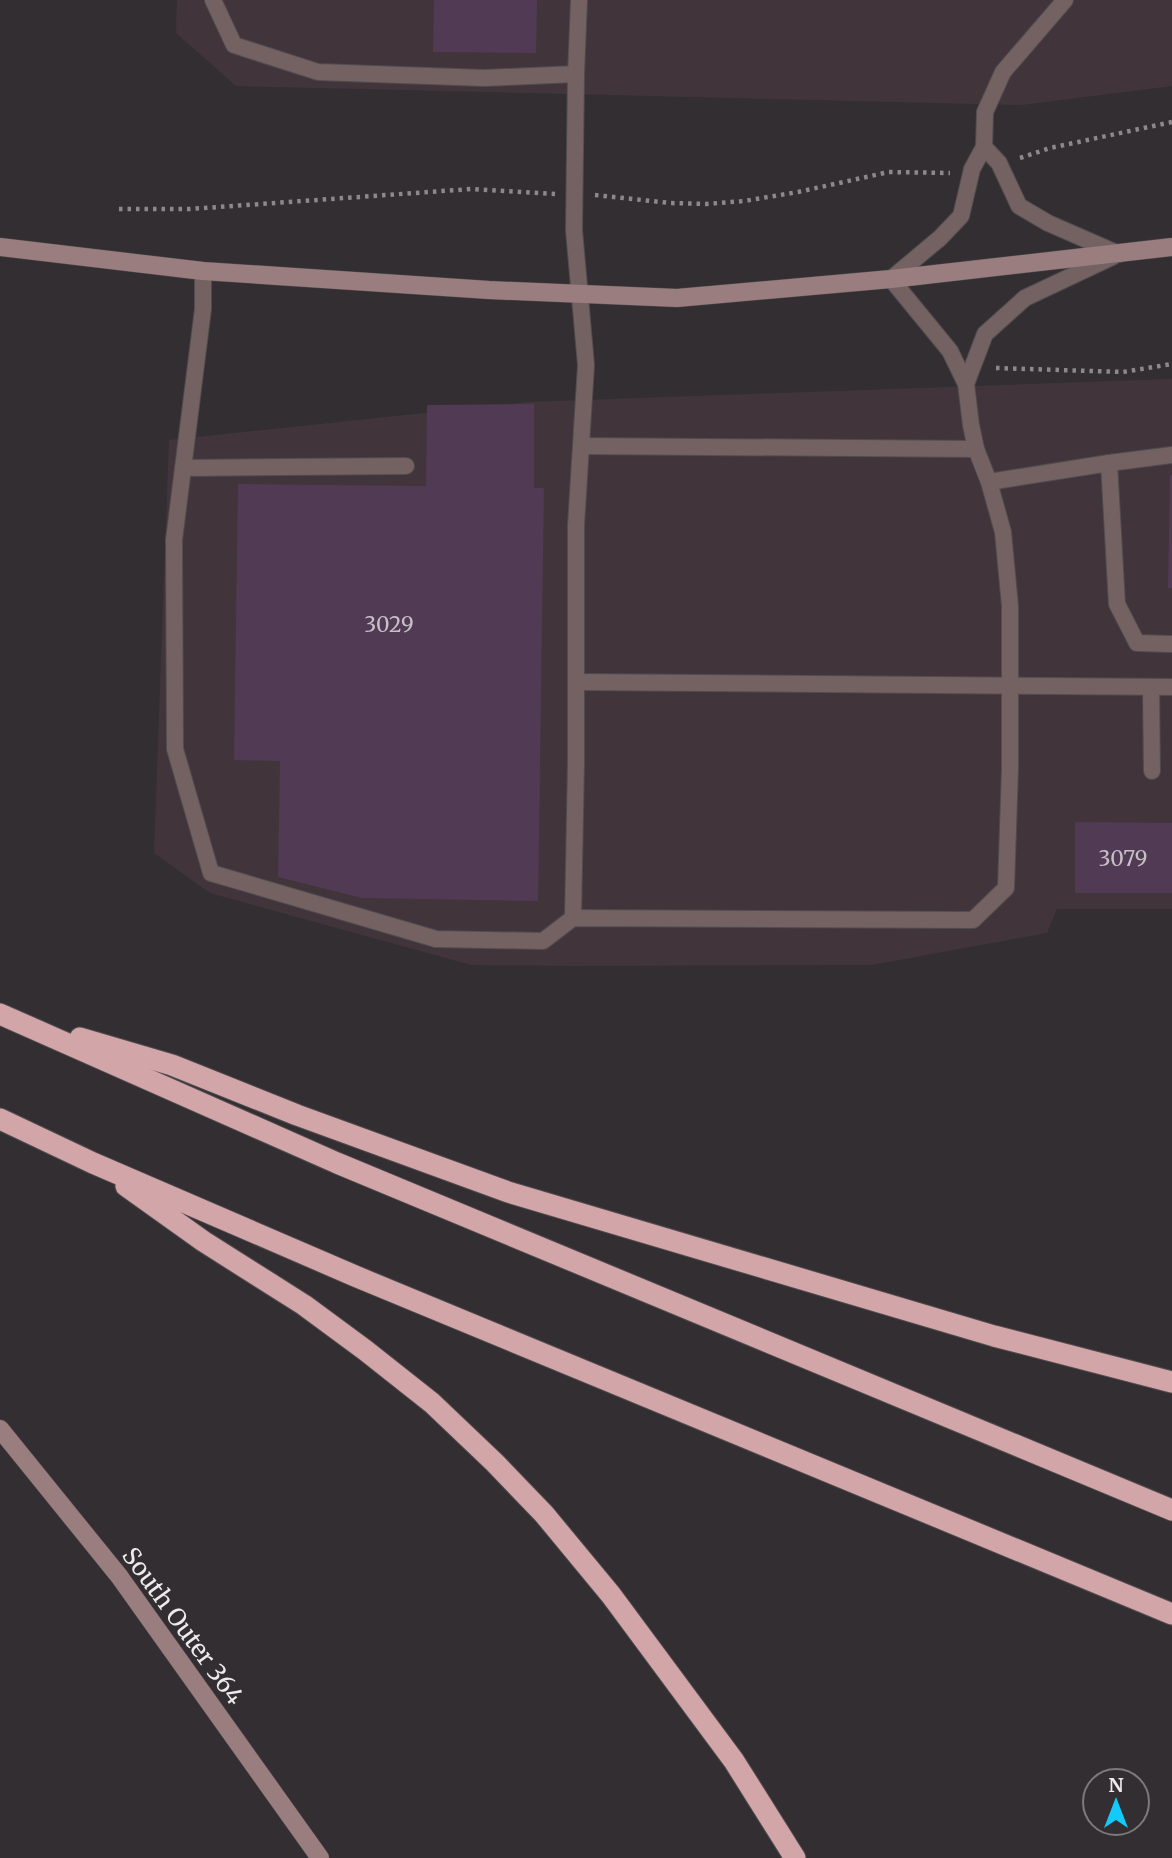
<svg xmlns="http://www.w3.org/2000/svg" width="1172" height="1858" font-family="Merriweather,serif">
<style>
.built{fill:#41353b}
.building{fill:#513a53}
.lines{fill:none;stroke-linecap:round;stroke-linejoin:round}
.lane-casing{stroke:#514c4f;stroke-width:18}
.secondary-casing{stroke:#514c4f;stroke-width:19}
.highway-casing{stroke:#514c4f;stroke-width:23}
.path{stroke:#8d898b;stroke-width:4.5;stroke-dasharray:3.5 5;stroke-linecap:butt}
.lane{stroke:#746263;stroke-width:16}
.secondary{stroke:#9a7d7f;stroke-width:18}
.highway{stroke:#d2a5a8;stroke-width:21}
.labels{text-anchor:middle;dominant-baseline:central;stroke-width:6;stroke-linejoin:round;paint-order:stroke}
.number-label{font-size:21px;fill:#c7bfc6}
.street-label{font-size:24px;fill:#eeebec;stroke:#332e31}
</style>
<rect width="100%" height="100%" fill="#332e31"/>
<!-- built -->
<g class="built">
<path d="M 177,0 L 1172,0 L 1172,86 L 1022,105 L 236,86 L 176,33 Z"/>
<path d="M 1172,379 L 1172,909 L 1057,909 L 1047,933 L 872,965 L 574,966 L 471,965 L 210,893 L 154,853 L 169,440 L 528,402 Z"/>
</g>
<!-- building -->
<g class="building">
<path d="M 434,0 L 537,0 L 536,53 L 433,52 Z"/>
<path d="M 534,404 L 534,488 L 544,488 L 538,901 L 362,898 L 278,877 L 280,761 L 234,760 L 238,484 L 426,486 L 427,405 Z"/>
<path d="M 1170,475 L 1172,475 L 1172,588 L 1168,588 Z"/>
<path d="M 1075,822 L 1172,823 L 1172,893 L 1075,893 Z"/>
</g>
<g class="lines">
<!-- lane casing -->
<g class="lane-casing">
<g id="lane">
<path d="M 213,0 L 234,45 L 318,72 L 484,78 L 576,74"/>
<path d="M 984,147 L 999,163 L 1019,206 L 1048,223 L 1119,254"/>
<path d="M 203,271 L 203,309 L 174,540 L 175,749 L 211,873 L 436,939 L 543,941 L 573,918 L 973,920 L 1006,888 L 1010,768 L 1010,606 L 1003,532 L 989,482 L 976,449 L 971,425 L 966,384 L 950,351 L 891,279 L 940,238 L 961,216 L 972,169 L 984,147 L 985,112 L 1003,72 L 1065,0"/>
<path d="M 966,384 L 985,334 L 1025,298 L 1114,256"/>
<path d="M 581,446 L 976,449"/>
<path d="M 1109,463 L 1117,604 L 1137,643 L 1172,644"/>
<path d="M 183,468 L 406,466"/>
<path d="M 989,482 L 1109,463 L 1172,455"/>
<path d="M 576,682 L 1172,687"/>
<path d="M 1151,687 L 1152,771"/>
<path d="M 573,918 L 576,762 L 576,525 L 586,365 L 574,230 L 576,74 L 579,0"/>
</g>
</g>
<!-- secondary casing -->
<g class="secondary-casing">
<g id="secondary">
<path d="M 0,247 L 203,271 L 489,290 L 677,298 L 891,279 L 1172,247"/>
<path d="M 0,1429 L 119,1576 L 320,1858"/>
</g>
</g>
<!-- highway casing -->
<g class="highway-casing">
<g id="highway">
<path d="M 0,1014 L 337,1163 L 1172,1510"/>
<path d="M 80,1038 L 172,1065 L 297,1115 L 508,1192 L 994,1336 L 1172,1382"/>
<path d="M 0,1119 L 93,1163 L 355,1276 L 1172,1614"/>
<path d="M 126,1186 L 203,1241 L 304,1305 L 365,1350 L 432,1403 L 495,1463 L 544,1514 L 611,1595 L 734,1761 L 795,1858"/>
</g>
</g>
<!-- path -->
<g class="path">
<path d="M 1020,158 L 1050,148 L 1172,122"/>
<path d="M 595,195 L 670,203 L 706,204 L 744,201 L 798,192 L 889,172 L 950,173"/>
<path d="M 119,209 L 190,209 L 471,189 L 555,194"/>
<path d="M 996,368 L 1123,372 L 1172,364"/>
</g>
<!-- lane -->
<use href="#lane" class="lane"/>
<!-- secondary -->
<use href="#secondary" class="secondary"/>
<!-- highway -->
<use href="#highway" class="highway"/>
</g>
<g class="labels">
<!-- number labels -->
<g class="number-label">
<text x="389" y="624">3029</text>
<text x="1123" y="858">3079</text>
</g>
<!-- street labels -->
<g class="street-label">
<text transform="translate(183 1626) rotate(54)">South Outer 364</text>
</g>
</g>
<!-- north arrow -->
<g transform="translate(1116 1802)"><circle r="33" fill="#332e31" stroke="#7e7a7c" stroke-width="2"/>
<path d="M0-5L12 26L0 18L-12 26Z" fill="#13cafb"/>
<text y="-10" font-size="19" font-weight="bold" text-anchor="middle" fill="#eeebec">N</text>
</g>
</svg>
